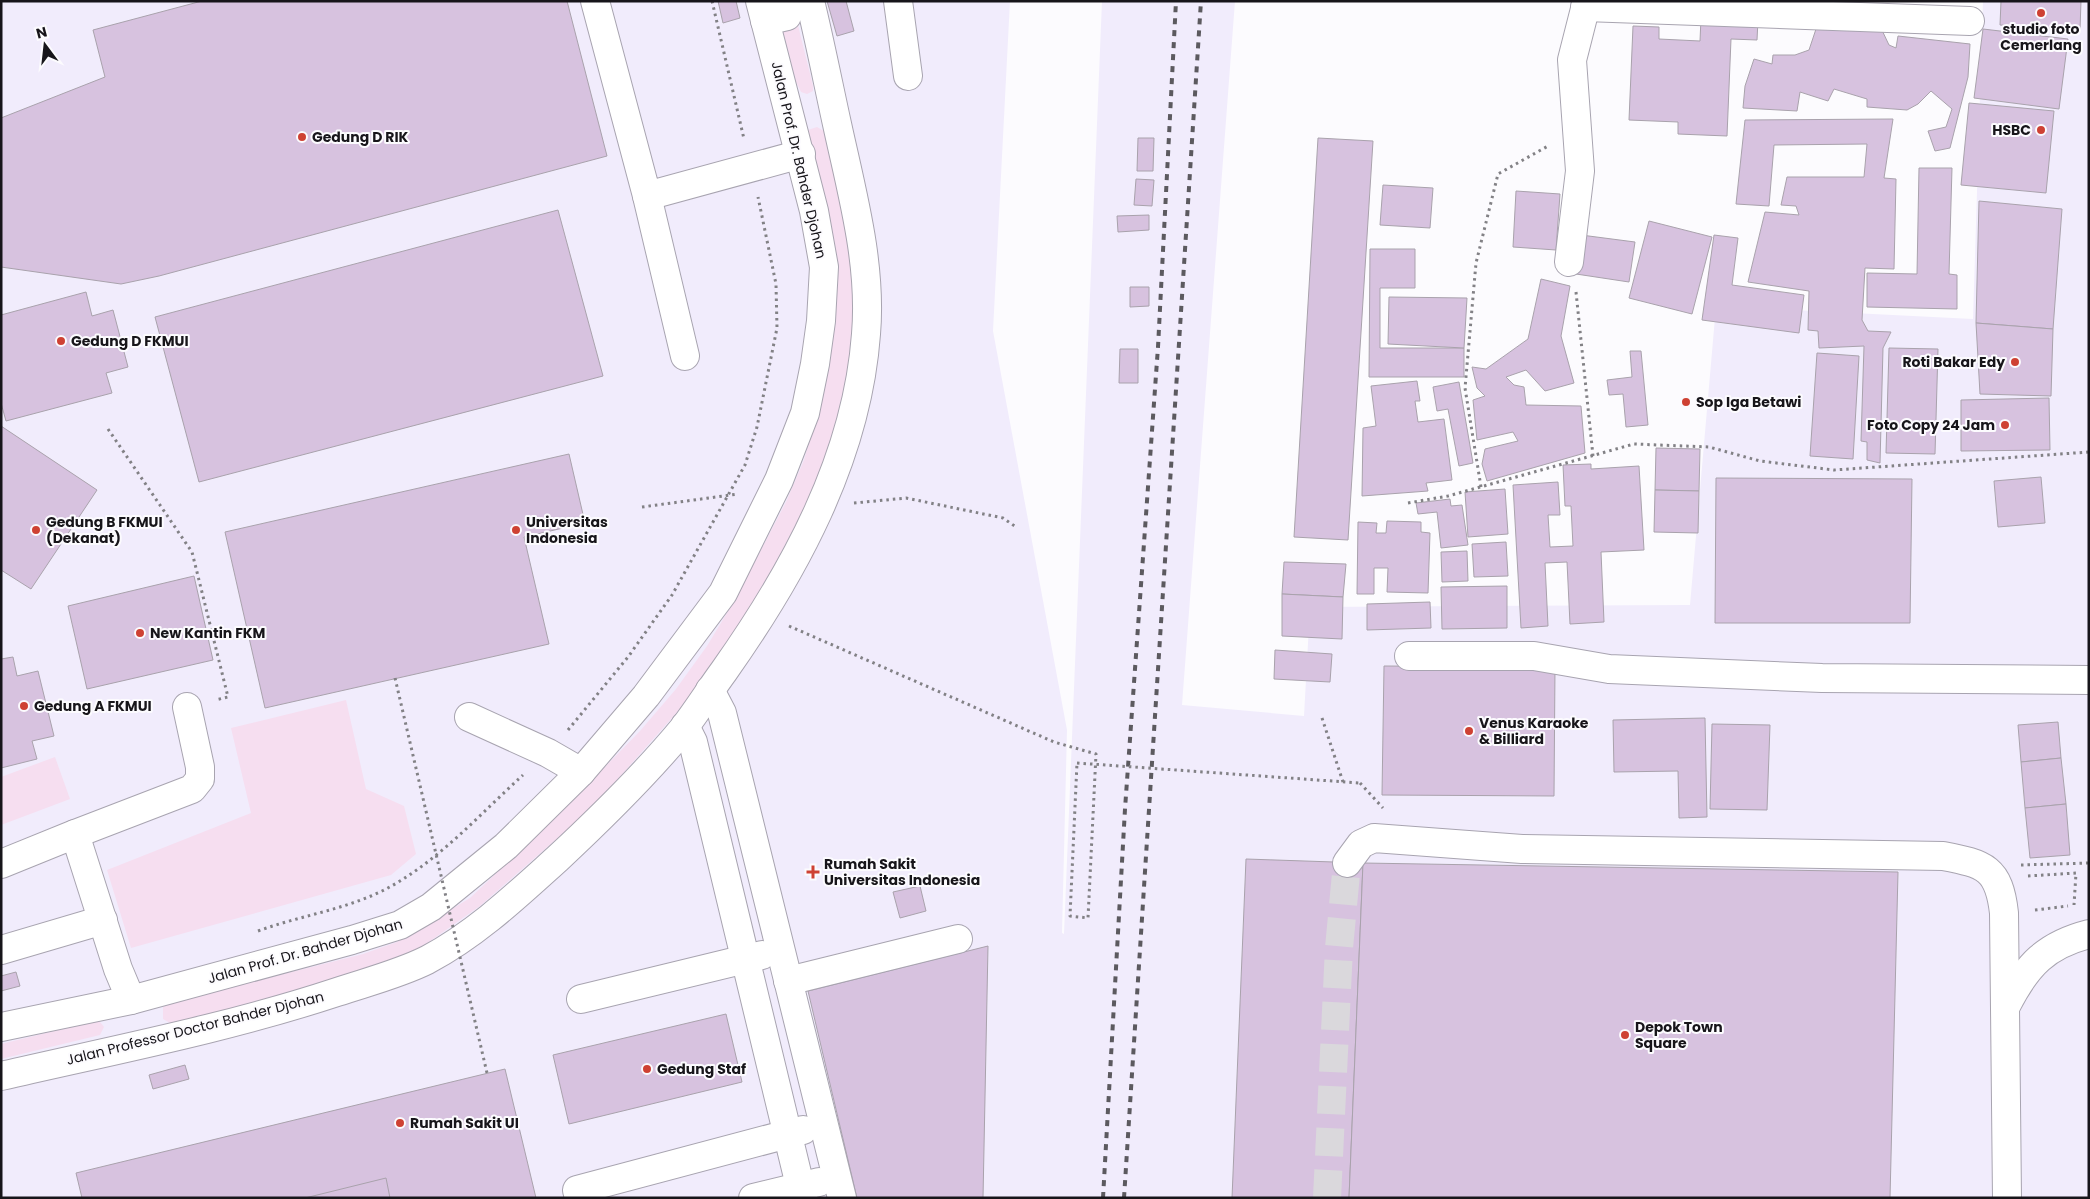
<svg xmlns="http://www.w3.org/2000/svg" width="2090" height="1199" font-family="Poppins,sans-serif">
<style>
.built{fill:#f1ecfc}
.green{fill:#f6def0}
.building{fill:#d7c2df;stroke:#a9a2ac}
.lines{fill:none;stroke-linecap:round;stroke-linejoin:round}
.minor-tunnel{stroke:#dad8dc;stroke-width:28;stroke-dasharray:28 14;stroke-linecap:butt}
.minor-casing{stroke:#a8a4b0;stroke-width:30}
.path{stroke:#828185;stroke-width:3;stroke-dasharray:2.5 4;stroke-linecap:butt}
.minor{stroke:#fff;stroke-width:28}
.rail{stroke:#5c5a5f;stroke-width:4;stroke-dasharray:6 6;stroke-linecap:butt}
.path-bridge{stroke:#828185;stroke-width:3;stroke-dasharray:2.5 4;stroke-linecap:butt}
.poi-dot{fill:#ce4133;stroke:#fcfbfe;stroke-width:2}
.labels{text-anchor:middle;dominant-baseline:central;stroke-width:4;stroke-linejoin:round;paint-order:stroke}
.poi-label{font-size:14px;font-weight:bold;fill:#17151a;stroke:#fcfbfe;text-anchor:start}
.street-label{font-size:14px;fill:#17151a;stroke:#fcfbfe}
</style>
<rect width="100%" height="100%" fill="#fcfbfe"/>
<!-- built -->
<path class="built" d="M 1,1 L 1010,1 L 993,331 L 1067,730 L 1062,933 L 1064,934 L 1102,1 L 1235,1 L 1182,705 L 1304,716 L 1310,607 L 1690,605 L 1716,306 L 1973,319 L 1983,1 L 2089,1 L 2089,1198 L 1,1198 Z"/>
<!-- green -->
<g class="green">
<path d="M 775,1 L 792,1 L 813,86 L 813,91 L 807,94 L 801,92 L 796,82 Z"/>
<path d="M 817,127 L 824,131 L 827,138 L 848,220 L 856,298 L 850,365 L 838,420 L 814,489 L 750,613 L 687,701 L 593,807 L 480,906 L 409,956 L 348,978 L 180,1022 L 170,1023 L 163,1019 L 163,1007 L 169,1003 L 363,954 L 397,942 L 470,898 L 561,812 L 640,731 L 676,689 L 707,646 L 736,598 L 786,502 L 804,460 L 818,409 L 833,339 L 835,284 L 806,139 L 808,130 Z"/>
<path d="M 346,700 L 366,789 L 404,806 L 416,854 L 391,875 L 131,948 L 107,870 L 251,813 L 231,728 Z"/>
<path d="M 55,757 L 70,799 L 1,825 L 1,777 Z"/>
<path d="M 95,1021 L 100,1022 L 104,1027 L 100,1035 L 1,1059 L 1,1044 Z"/>
</g>
<!-- building -->
<g class="building">
<path d="M 202,1 L 567,1 L 607,156 L 159,276 L 121,284 L 1,267 L 1,118 L 105,77 L 93,30 Z"/>
<path d="M 718,1 L 736,1 L 740,18 L 723,23 Z"/>
<path d="M 827,1 L 846,1 L 854,31 L 837,36 Z"/>
<path d="M 2001,1 L 2081,1 L 2080,30 L 2000,25 Z"/>
<path d="M 1701,18 L 1758,20 L 1757,40 L 1731,39 L 1727,136 L 1678,134 L 1678,122 L 1629,120 L 1633,26 L 1659,27 L 1659,39 L 1700,41 Z"/>
<path d="M 1817,26 L 1880,26 L 1889,45 L 1896,48 L 1898,36 L 1970,44 L 1968,77 L 1950,148 L 1935,151 L 1928,131 L 1946,127 L 1952,109 L 1931,91 L 1918,104 L 1907,110 L 1867,107 L 1867,99 L 1834,89 L 1828,101 L 1800,92 L 1797,111 L 1743,108 L 1745,86 L 1754,59 L 1772,64 L 1773,55 L 1795,55 L 1809,50 Z"/>
<path d="M 1983,29 L 2068,39 L 2059,109 L 1974,98 Z"/>
<path d="M 1969,103 L 2054,111 L 2046,193 L 1961,185 Z"/>
<path d="M 1893,119 L 1884,178 L 1896,179 L 1894,269 L 1865,268 L 1862,320 L 1868,331 L 1891,332 L 1883,348 L 1880,463 L 1867,460 L 1867,442 L 1861,441 L 1864,346 L 1819,348 L 1818,331 L 1808,330 L 1809,291 L 1748,282 L 1765,212 L 1799,215 L 1796,206 L 1781,205 L 1787,177 L 1864,177 L 1867,144 L 1774,145 L 1769,206 L 1736,204 L 1745,120 Z"/>
<path d="M 1138,138 L 1154,138 L 1153,171 L 1137,171 Z"/>
<path d="M 1318,138 L 1373,141 L 1348,540 L 1294,537 Z"/>
<path d="M 1919,168 L 1952,168 L 1949,274 L 1957,275 L 1957,309 L 1867,307 L 1867,273 L 1917,274 Z"/>
<path d="M 1136,179 L 1154,180 L 1152,206 L 1134,205 Z"/>
<path d="M 1383,185 L 1433,188 L 1430,228 L 1380,225 Z"/>
<path d="M 1516,191 L 1560,194 L 1556,250 L 1513,247 Z"/>
<path d="M 1979,201 L 2062,209 L 2053,329 L 1976,323 Z"/>
<path d="M 558,210 L 603,376 L 199,482 L 155,317 Z"/>
<path d="M 1149,215 L 1149,230 L 1118,232 L 1117,216 Z"/>
<path d="M 1649,221 L 1712,237 L 1692,314 L 1629,298 Z"/>
<path d="M 1581,235 L 1635,242 L 1629,282 L 1576,274 Z"/>
<path d="M 1714,235 L 1738,238 L 1732,285 L 1804,295 L 1799,333 L 1702,320 Z"/>
<path d="M 1370,249 L 1415,249 L 1415,288 L 1380,288 L 1380,348 L 1464,348 L 1464,377 L 1369,377 Z"/>
<path d="M 1541,279 L 1570,286 L 1561,336 L 1574,383 L 1545,391 L 1526,370 L 1506,377 L 1514,385 L 1524,387 L 1526,405 L 1581,406 L 1585,453 L 1487,481 L 1482,464 L 1485,449 L 1518,441 L 1513,432 L 1477,440 L 1473,400 L 1485,396 L 1477,388 L 1472,367 L 1486,369 L 1528,339 Z"/>
<path d="M 1130,287 L 1149,287 L 1149,306 L 1130,307 Z"/>
<path d="M 86,292 L 92,316 L 113,310 L 128,367 L 106,373 L 112,393 L 6,421 L 1,403 L 1,315 Z"/>
<path d="M 1389,297 L 1467,298 L 1464,348 L 1388,344 Z"/>
<path d="M 1976,323 L 2053,329 L 2051,396 L 1980,394 Z"/>
<path d="M 1889,348 L 1938,349 L 1935,454 L 1886,453 Z"/>
<path d="M 1120,349 L 1138,349 L 1138,383 L 1119,383 Z"/>
<path d="M 1630,351 L 1641,351 L 1648,425 L 1626,427 L 1623,394 L 1609,395 L 1607,380 L 1632,377 Z"/>
<path d="M 1817,353 L 1859,356 L 1853,459 L 1810,456 Z"/>
<path d="M 1417,381 L 1420,401 L 1415,401 L 1418,422 L 1444,419 L 1452,480 L 1426,483 L 1428,491 L 1362,496 L 1363,428 L 1376,426 L 1371,386 Z"/>
<path d="M 1459,382 L 1473,463 L 1459,466 L 1448,409 L 1437,411 L 1433,387 Z"/>
<path d="M 2049,398 L 2050,450 L 1961,451 L 1961,400 Z"/>
<path d="M 1,426 L 97,490 L 31,589 L 1,570 Z"/>
<path d="M 1656,448 L 1700,449 L 1699,491 L 1655,490 Z"/>
<path d="M 569,454 L 585,523 L 524,537 L 549,644 L 265,708 L 225,532 Z"/>
<path d="M 1591,464 L 1591,469 L 1639,466 L 1644,550 L 1601,552 L 1604,622 L 1570,624 L 1567,562 L 1545,563 L 1548,626 L 1521,628 L 1513,485 L 1558,482 L 1560,515 L 1548,515 L 1550,547 L 1573,546 L 1571,506 L 1565,506 L 1563,465 Z"/>
<path d="M 2041,477 L 2045,523 L 1998,527 L 1994,481 Z"/>
<path d="M 1716,478 L 1912,479 L 1910,623 L 1715,623 Z"/>
<path d="M 1505,489 L 1508,534 L 1468,537 L 1465,492 Z"/>
<path d="M 1655,490 L 1699,491 L 1698,533 L 1654,532 Z"/>
<path d="M 1450,499 L 1451,506 L 1462,505 L 1468,545 L 1441,548 L 1437,512 L 1418,514 L 1416,503 Z"/>
<path d="M 1387,521 L 1421,522 L 1421,532 L 1430,533 L 1428,593 L 1387,592 L 1388,568 L 1374,568 L 1374,594 L 1357,594 L 1358,522 L 1377,523 L 1376,533 L 1386,533 Z"/>
<path d="M 1506,542 L 1508,576 L 1474,577 L 1472,544 Z"/>
<path d="M 1467,551 L 1468,581 L 1442,582 L 1441,552 Z"/>
<path d="M 1284,562 L 1346,564 L 1343,597 L 1282,594 Z"/>
<path d="M 194,576 L 213,660 L 87,689 L 68,606 Z"/>
<path d="M 1507,586 L 1507,628 L 1442,629 L 1441,587 Z"/>
<path d="M 1282,594 L 1343,597 L 1342,639 L 1282,636 Z"/>
<path d="M 1430,602 L 1431,628 L 1367,630 L 1367,604 Z"/>
<path d="M 1275,650 L 1332,654 L 1330,682 L 1274,679 Z"/>
<path d="M 13,657 L 17,676 L 38,671 L 54,736 L 32,741 L 37,759 L 1,768 L 1,659 Z"/>
<path d="M 1384,666 L 1555,667 L 1554,796 L 1382,795 Z"/>
<path d="M 1705,718 L 1707,817 L 1679,818 L 1678,771 L 1614,772 L 1613,720 Z"/>
<path d="M 2058,722 L 2061,758 L 2021,762 L 2018,725 Z"/>
<path d="M 1712,724 L 1770,725 L 1767,810 L 1710,809 Z"/>
<path d="M 2061,758 L 2066,804 L 2025,808 L 2021,762 Z"/>
<path d="M 2066,804 L 2070,855 L 2030,858 L 2025,808 Z"/>
<path d="M 1246,859 L 1363,863 L 1349,1198 L 1232,1198 Z"/>
<path d="M 1363,863 L 1898,872 L 1890,1198 L 1349,1198 Z"/>
<path d="M 920,886 L 926,911 L 900,918 L 893,892 Z"/>
<path d="M 988,946 L 983,1198 L 857,1198 L 808,991 Z"/>
<path d="M 16,972 L 20,986 L 1,991 L 1,976 Z"/>
<path d="M 726,1014 L 742,1082 L 569,1124 L 553,1055 Z"/>
<path d="M 185,1065 L 189,1079 L 153,1089 L 149,1075 Z"/>
<path d="M 505,1069 L 536,1198 L 82,1198 L 76,1173 Z"/>
<path d="M 386,1178 L 390,1198 L 305,1198 Z"/>
</g>
<g class="lines">
<!-- minor-tunnel -->
<path class="minor-tunnel" d="M 1327,1198 L 1339,948 L 1347,863"/>
<!-- minor casing -->
<g class="minor-casing">
<g id="minor">
<path d="M 595,1 L 647,196 L 801,154"/>
<path d="M 898,1 L 908,76"/>
<path d="M 1585,7 L 1970,21"/>
<path d="M 765,21 L 787,16 L 783,1"/>
<path d="M 647,196 L 685,356"/>
<path d="M 1569,262 L 1580,171 L 1572,60 L 1587,1"/>
<path d="M 1409,656 L 1534,656 L 1609,669 L 1822,678 L 2089,680"/>
<path d="M 710,690 L 722,713 L 842,1198"/>
<path d="M 469,717 L 548,753 L 581,772"/>
<path d="M 685,726 L 693,742 L 803,1198"/>
<path d="M 75,834 L 192,789 L 200,779 L 200,767 L 187,707"/>
<path d="M 1347,863 L 1361,844 L 1374,838 L 1522,849 L 1943,856 C 1985,864 1999,868 2004,913 L 2007,1198"/>
<path d="M 1,864 L 75,834 L 118,969 L 131,1000"/>
<path d="M 1,950 L 103,920"/>
<path d="M 788,981 L 958,939"/>
<path d="M 581,999 L 762,955"/>
<path d="M 2007,1004 C 2027,965 2046,945 2089,934"/>
<path d="M 1,1027 L 131,1000 L 352,940 L 400,925 L 431,907 L 506,846 L 581,772 L 646,696 L 723,593 L 779,480 L 805,413 L 815,364 L 821,321 L 824,267 L 814,211 L 760,1"/>
<path d="M 1,1076 C 114,1050 228,1028 337,992 C 367,982 399,974 427,960 C 476,934 516,896 557,859 C 601,818 644,776 683,729 C 697,711 710,690 724,671 C 794,572 857,458 866,334 C 872,264 852,193 837,124 C 828,83 820,42 810,1"/>
<path d="M 579,1198 L 577,1190 L 803,1130"/>
<path d="M 753,1198 L 819,1182"/>
</g>
</g>
<!-- path -->
<g class="path">
<path d="M 712,1 L 744,139"/>
<path d="M 1576,292 L 1593,456"/>
<path d="M 108,429 L 192,552 L 228,697 L 215,700"/>
<path d="M 1481,487 L 1465,388 L 1476,263 L 1498,174 L 1548,146"/>
<path d="M 854,503 L 906,498 L 1003,518 L 1016,527"/>
<path d="M 1408,503 L 1448,496 L 1634,444 L 1709,447 L 1760,461 L 1834,470 L 2089,452"/>
<path d="M 642,507 L 738,494"/>
<path d="M 789,626 L 1054,742 L 1096,754 L 1088,918 L 1070,916 L 1077,763"/>
<path d="M 1322,718 L 1343,782"/>
<path d="M 568,730 L 628,657 L 672,595 L 745,465 L 757,427 L 777,328 L 776,284 L 758,197"/>
<path d="M 1360,783 L 1383,808"/>
<path d="M 2021,865 L 2089,863"/>
<path d="M 2028,876 L 2076,873 L 2074,905"/>
<path d="M 2035,910 L 2068,906"/>
<path d="M 258,931 C 299,916 343,910 382,891 C 436,864 479,815 523,775"/>
</g>
<!-- minor -->
<use href="#minor" class="minor"/>
<!-- rail -->
<g class="rail">
<path d="M 1103,1198 L 1125,809 L 1158,347 L 1176,1"/>
<path d="M 1124,1198 L 1201,1"/>
</g>
<!-- path-bridge -->
<g class="path-bridge">
<path d="M 395,678 L 487,1073"/>
<path d="M 1077,763 L 1360,783"/>
</g>
</g>
<!-- markers -->
<g class="poi-dot">
<circle cx="2041" cy="13" r="5"/>
<circle cx="2041" cy="130" r="5"/>
<circle cx="302" cy="137" r="5"/>
<circle cx="61" cy="341" r="5"/>
<circle cx="2015" cy="362" r="5"/>
<circle cx="1686" cy="402" r="5"/>
<circle cx="2005" cy="425" r="5"/>
<circle cx="36" cy="530" r="5"/>
<circle cx="516" cy="530" r="5"/>
<circle cx="140" cy="633" r="5"/>
<circle cx="24" cy="706" r="5"/>
<circle cx="1469" cy="731" r="5"/>
<path d="M810.5 864.5h5v5h5v5h-5v5h-5v-5h-5v-5h5z"/>
<circle cx="1625" cy="1035" r="5"/>
<circle cx="647" cy="1069" r="5"/>
<circle cx="400" cy="1123" r="5"/>
</g>
<g class="labels">
<!-- poi labels -->
<g class="poi-label">
<text x="2041" y="29" text-anchor="middle">studio foto<tspan x="2041" dy="16">Cemerlang</tspan></text>
<text x="2031" y="130" text-anchor="end">HSBC</text>
<text x="312" y="137">Gedung D RIK</text>
<text x="71" y="341">Gedung D FKMUI</text>
<text x="2005" y="362" text-anchor="end">Roti Bakar Edy</text>
<text x="1696" y="402">Sop Iga Betawi</text>
<text x="1995" y="425" text-anchor="end">Foto Copy 24 Jam</text>
<text x="46" y="522">Gedung B FKMUI<tspan x="46" dy="16">(Dekanat)</tspan></text>
<text x="526" y="522">Universitas<tspan x="526" dy="16">Indonesia</tspan></text>
<text x="150" y="633">New Kantin FKM</text>
<text x="34" y="706">Gedung A FKMUI</text>
<text x="1479" y="723">Venus Karaoke<tspan x="1479" dy="16">&amp; Billiard</tspan></text>
<text x="824" y="864">Rumah Sakit<tspan x="824" dy="16">Universitas Indonesia</tspan></text>
<text x="1635" y="1027">Depok Town<tspan x="1635" dy="16">Square</tspan></text>
<text x="657" y="1069">Gedung Staf</text>
<text x="410" y="1123">Rumah Sakit UI</text>
</g>
<!-- street labels -->
<g class="street-label">
<text transform="translate(799 160) rotate(77)">Jalan Prof. Dr. Bahder Djohan</text>
<text transform="translate(305 951) rotate(-16)">Jalan Prof. Dr. Bahder Djohan</text>
<text transform="translate(195 1028) rotate(-14)">Jalan Professor Doctor Bahder Djohan</text>
</g>
</g>
<!-- border -->
<rect width="2090" height="1199" fill="none" stroke="#17151a" stroke-width="5"/>
<!-- north arrow -->
<g transform="translate(45 45) rotate(345)" stroke="#fcfbfe" stroke-width="4" paint-order="stroke">
<path d="M0-4L9 19L0 12L-9 19Z" fill="#17151a"/>
<text y="-8" font-size="14" font-weight="bold" text-anchor="middle" fill="#17151a">N</text>
</g>
</svg>
